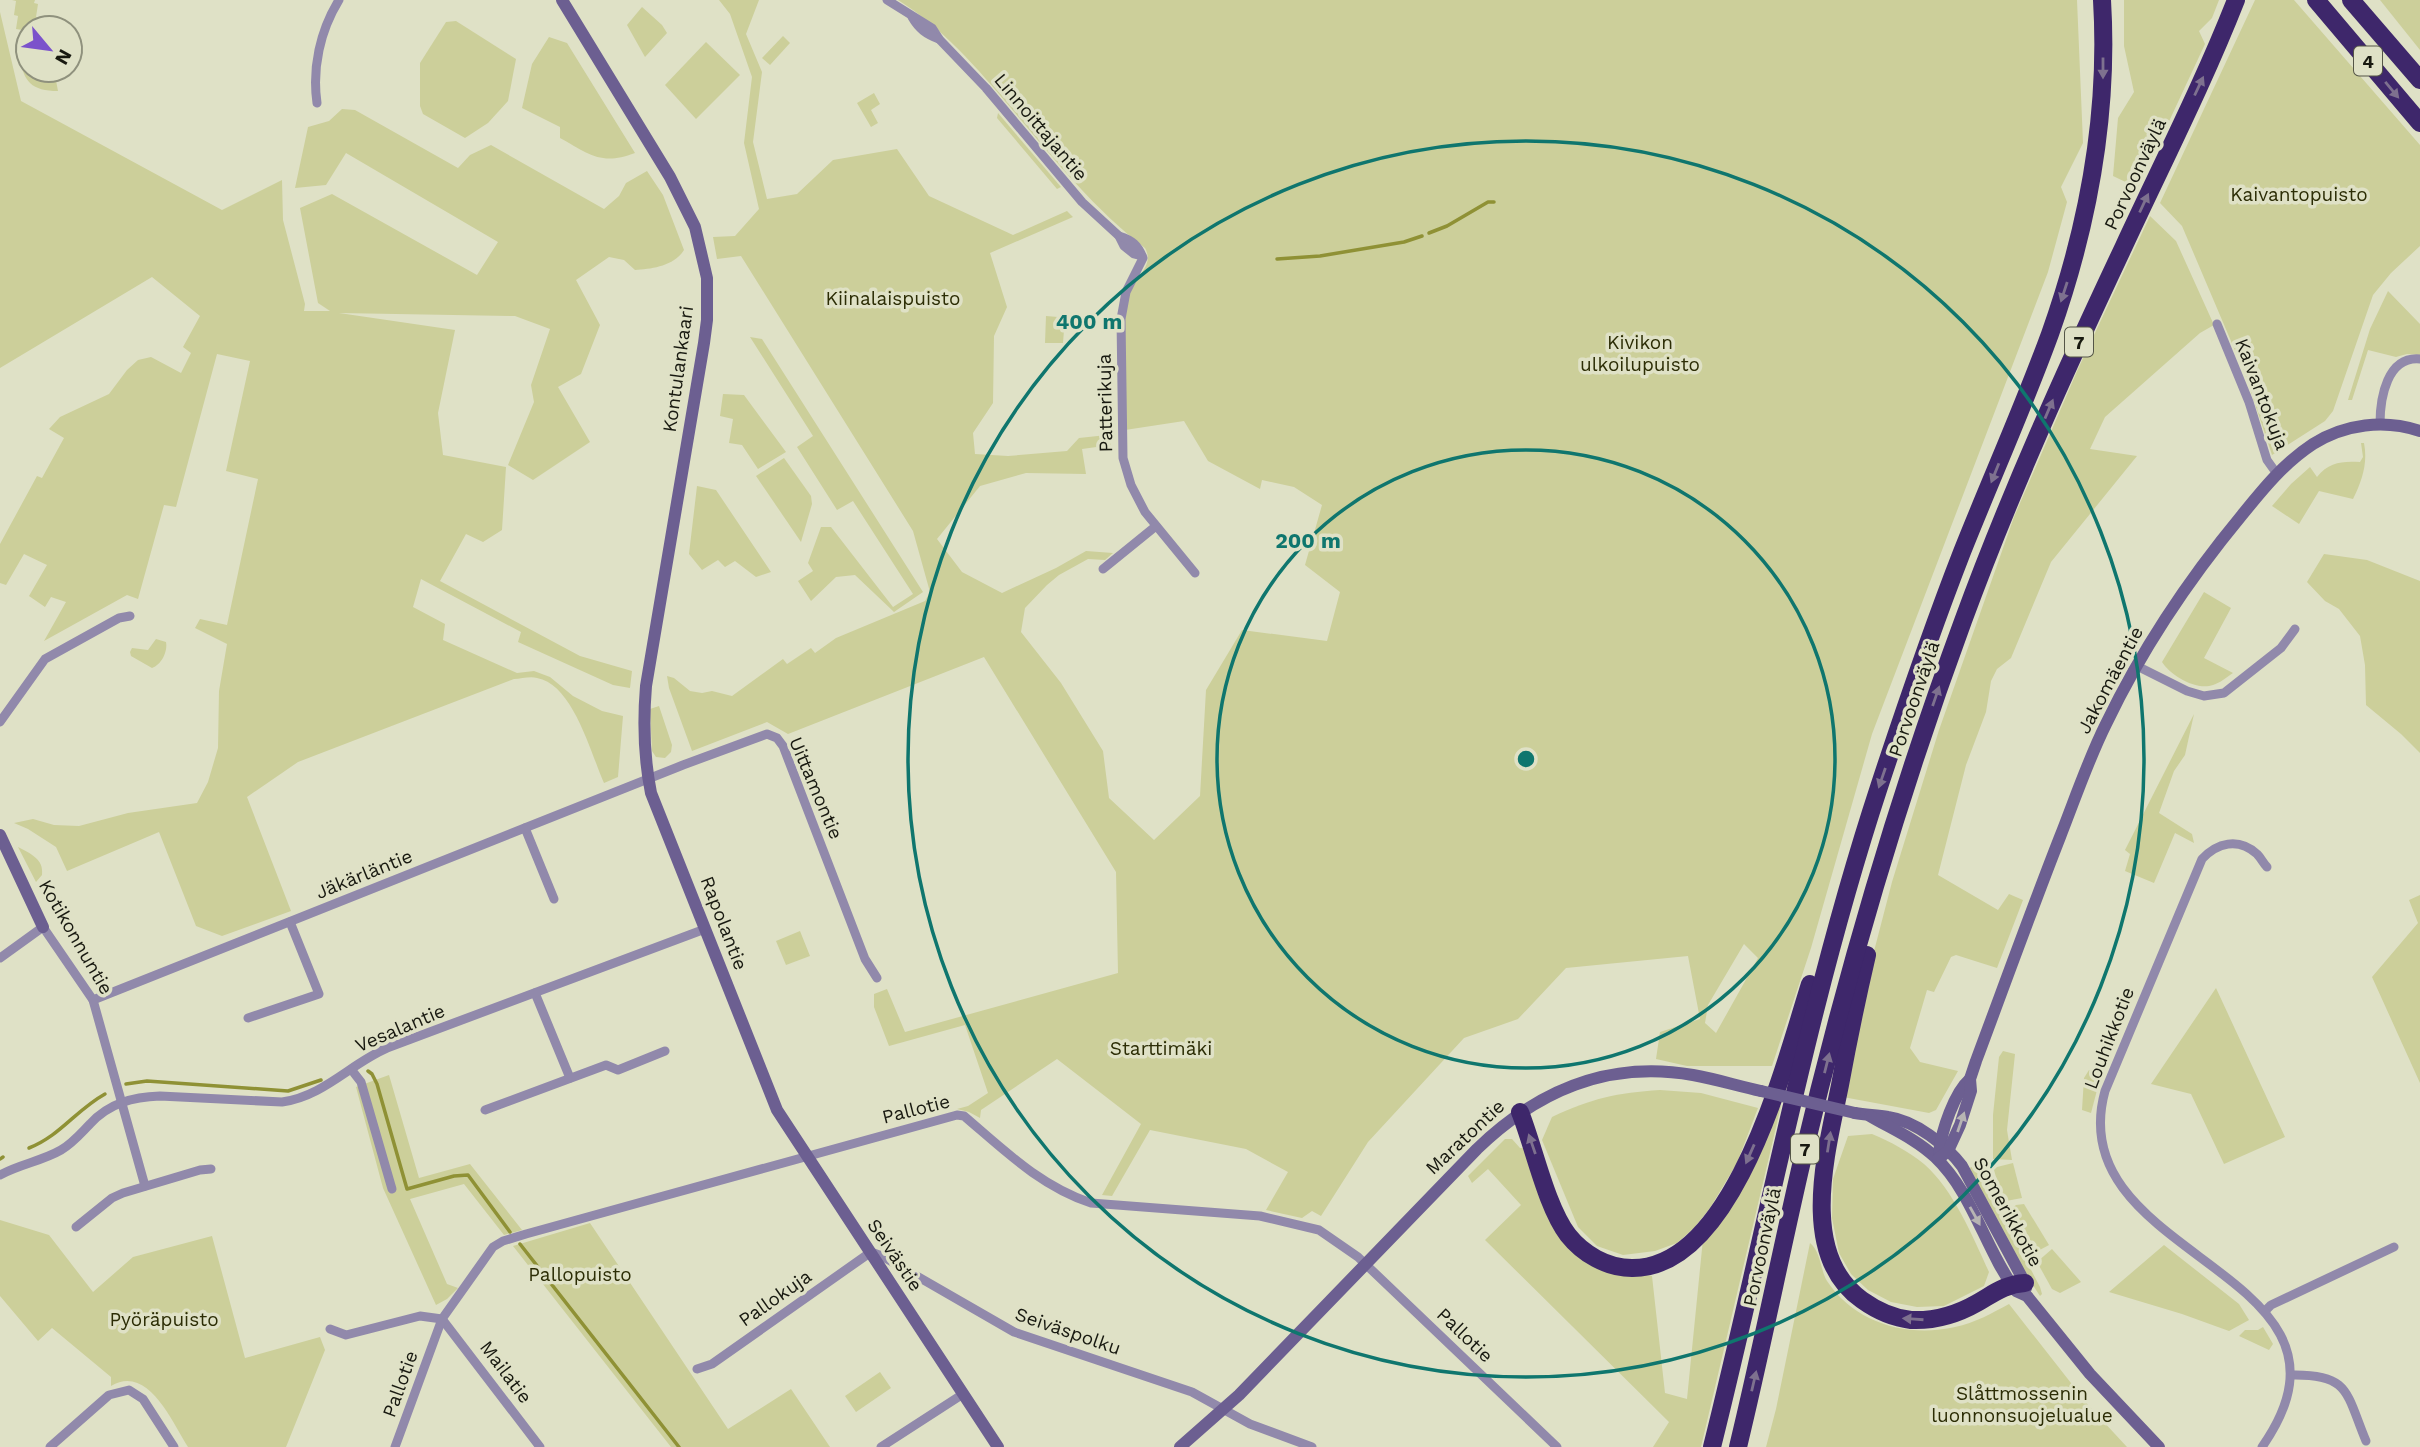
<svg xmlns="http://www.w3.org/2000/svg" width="2420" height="1447" font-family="'Work Sans',sans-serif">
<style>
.green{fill:#cccf9a;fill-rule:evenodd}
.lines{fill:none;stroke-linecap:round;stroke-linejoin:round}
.stream{stroke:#8f9135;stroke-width:3.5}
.street{stroke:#9189ab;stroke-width:9}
.secondary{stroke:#6c5f91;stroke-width:12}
.highway{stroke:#3e276b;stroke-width:18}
.secondary-bridge{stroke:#6c5f91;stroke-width:12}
.oneway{fill:#7e718f}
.oneway2{fill:#b7b4b3}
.ring{fill:none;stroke:#0f766e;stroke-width:3.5}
.labels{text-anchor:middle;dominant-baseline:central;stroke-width:7;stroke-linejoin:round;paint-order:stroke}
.shield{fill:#dfe1c6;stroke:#545547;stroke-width:2}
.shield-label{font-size:18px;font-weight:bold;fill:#181910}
.street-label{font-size:19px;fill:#181910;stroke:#dfe1c6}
.park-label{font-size:19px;fill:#2c2d05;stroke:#dfe1c6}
.centre{fill:#0f766e;stroke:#dfe1c6;stroke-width:3.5}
.ring-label{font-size:21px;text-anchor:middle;font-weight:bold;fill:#0f766e;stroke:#dfe1c6;stroke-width:7;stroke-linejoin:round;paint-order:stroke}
</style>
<rect width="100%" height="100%" fill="#dfe1c6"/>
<!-- green -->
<g class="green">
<path d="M 12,0 L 35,0 L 34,3 L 38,4 L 36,17 L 39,18 L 38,28 L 28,28 L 28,31 L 16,29 L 18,16 L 14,15 L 16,1 Z"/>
<path d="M 719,0 L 759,0 L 746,34 L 762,72 L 753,142 L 767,199 L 797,194 L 833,160 L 897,149 L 929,196 L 1013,235 L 1067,211 L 1073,217 L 990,253 L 1007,307 L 994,336 L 993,403 L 973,433 L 975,454 L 1008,456 L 1067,451 L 1079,438 L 1107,435 L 1111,445 L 1082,449 L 1086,474 L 1026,473 L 980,486 L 937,539 L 962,572 L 1002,593 L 1056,568 L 1086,551 L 1113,553 L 1105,560 L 1088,559 L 1059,575 L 1047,585 L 1025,608 L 1021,632 L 1061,683 L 1103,751 L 1109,798 L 1154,840 L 1200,796 L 1206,690 L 1242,630 L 1327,641 L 1340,592 L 1305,565 L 1322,505 L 1294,487 L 1262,480 L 1260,489 L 1208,461 L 1184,421 L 1125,430 C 1125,392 1119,327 1130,292 C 1135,276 1155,266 1145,248 C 1093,208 1053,158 1011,108 C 977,68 943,28 898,0 L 2077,0 L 2083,143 L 2061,187 L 2067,202 L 2048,272 L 1872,734 L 1811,948 L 1772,1066 L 1687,1066 L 1656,1059 L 1660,1032 L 1700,1019 L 1688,956 L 1566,968 L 1518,1019 L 1464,1038 L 1368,1142 L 1321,1216 L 1312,1211 L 1302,1218 L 1266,1210 L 1288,1172 L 1246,1149 L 1150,1130 L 1112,1196 L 1102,1195 L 1141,1124 L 1057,1059 L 981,1110 L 980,1118 L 969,1112 L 957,1109 L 968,1106 L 988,1093 L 965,1025 L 889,1046 L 874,1007 L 874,994 L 887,989 L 905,1032 L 1118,973 L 1116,872 L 984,657 L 788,734 L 767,722 L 692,751 L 669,688 L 667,676 L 674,678 L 690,691 L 702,693 L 712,691 L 732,696 L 783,659 L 787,664 L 811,648 L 815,653 L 836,638 L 925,601 L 930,592 L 913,531 L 741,256 L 717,259 L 713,237 L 735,236 L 759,209 L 744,143 L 752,77 L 730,14 ZM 1744,944 L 1758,958 L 1716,1033 L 1705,1023 L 1708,1005 Z"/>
<path d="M 2124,0 L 2219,0 L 2212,18 L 2199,31 L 2205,44 L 2138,188 L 2113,176 L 2118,118 L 2134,92 L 2124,46 Z"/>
<path d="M 2255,0 L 2294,0 L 2420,145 L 2420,246 L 2391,273 L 2373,295 L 2333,411 L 2325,421 L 2272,455 L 2245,374 L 2182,226 L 2160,203 Z"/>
<path d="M 2380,0 L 2420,0 L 2420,50 Z"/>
<path d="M 642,7 L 662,25 L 667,33 L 645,57 L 627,25 Z"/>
<path d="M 0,12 L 21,101 L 222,210 L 282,180 L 283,220 L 305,304 L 304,311 L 330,311 L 318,303 L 300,208 L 332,194 L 477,275 L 498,242 L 346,153 L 326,185 L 295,188 L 308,127 L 329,121 L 342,109 L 355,110 L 458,168 L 470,155 L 491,145 L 604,209 L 619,196 L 626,183 L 647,171 L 663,195 L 684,250 C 674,266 652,269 635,270 L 624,260 L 609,257 L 576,280 L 600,325 L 581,374 L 558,387 L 590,442 L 533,480 L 508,465 L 534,402 L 531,385 L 550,329 L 515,316 L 339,313 L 455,330 L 438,413 L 443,455 L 506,467 L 502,530 L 483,542 L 466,534 L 440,581 L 580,656 L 632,671 L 630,688 L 613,685 L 518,642 L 521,632 L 421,579 L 413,607 L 445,624 L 443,640 L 517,673 L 534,671 L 550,677 L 573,696 L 602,711 L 623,716 L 618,777 L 604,783 C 591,754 573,684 537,678 C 530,676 521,679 514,679 L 298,762 L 247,797 L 291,911 L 222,936 L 196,926 L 159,832 L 67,871 L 56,847 L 28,829 L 14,823 L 33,819 L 54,825 L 79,826 L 128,813 L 197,803 L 208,782 L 218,748 L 219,691 L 227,644 L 195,628 L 200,619 L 227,625 L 258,479 L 226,471 L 250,361 L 217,354 L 176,507 L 164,505 L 138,599 L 127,595 L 44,641 L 66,602 L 51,597 L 45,607 L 29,596 L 47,565 L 24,554 L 6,585 L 0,583 L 0,544 L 37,476 L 42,478 L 64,438 L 49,429 L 60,417 L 109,394 L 127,370 L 138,360 L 151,357 L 181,373 L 191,353 L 183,347 L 200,316 L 152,277 L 0,368 Z"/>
<path d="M 456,21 L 516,59 L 508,101 L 488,123 L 465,138 L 423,114 L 420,106 L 420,63 L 446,22 Z"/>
<path d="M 783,36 L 790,43 L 770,65 L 762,58 Z"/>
<path d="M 549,37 L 567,43 L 635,153 C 601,166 589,154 560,138 L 560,127 L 522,108 L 532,64 Z"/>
<path d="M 706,42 L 740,75 L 696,119 L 665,85 Z"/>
<path d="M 28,52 L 28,70 L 54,70 L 58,91 C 32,91 23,82 20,56 Z"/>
<path d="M 874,93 L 880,104 L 871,110 L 878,123 L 871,127 L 857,103 Z"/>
<path d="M 998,113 L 1061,187 L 1057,189 L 997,118 Z"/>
<path d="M 2150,216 L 2176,241 L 2214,325 L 2200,333 L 2105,417 L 2090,449 L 2137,456 L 2051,562 L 2011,658 L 1997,669 L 1991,681 L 1986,712 L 1966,765 L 1938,875 L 1998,910 L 2009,894 L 2023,900 L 1997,968 L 1956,955 L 1951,957 L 1934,992 L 1927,990 L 1910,1048 L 1920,1062 L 1958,1071 L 1936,1110 L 1929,1113 L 1843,1097 L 1866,982 L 1892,882 L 1939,730 L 2014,517 L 2078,369 Z"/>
<path d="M 2388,291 L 2420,324 L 2420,355 L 2407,354 L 2396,357 L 2368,350 L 2352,400 L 2348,400 L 2370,329 Z"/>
<path d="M 1046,316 L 1058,317 L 1064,330 L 1063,343 L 1045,343 Z"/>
<path d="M 750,337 L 762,339 L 923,592 L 894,612 L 855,575 L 836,577 L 811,601 L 798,581 L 813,571 L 808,563 L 821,527 L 831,527 L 893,607 L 913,594 L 853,501 L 837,510 L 797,447 L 813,436 Z"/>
<path d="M 723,394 L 744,395 L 786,452 L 758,469 L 742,445 L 729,443 L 733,419 L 720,416 Z"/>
<path d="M 2361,443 L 2364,443 C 2368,463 2362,481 2353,499 L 2319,491 L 2299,524 L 2272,506 L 2291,484 L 2310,467 L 2317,477 C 2329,462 2342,461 2360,462 L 2363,457 Z"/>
<path d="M 784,458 L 811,496 L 812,504 L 801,542 L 756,476 Z"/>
<path d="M 697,486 L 716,490 L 771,572 L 756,577 L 735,561 L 725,567 L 718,560 L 702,570 L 689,554 Z"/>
<path d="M 2324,554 L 2367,560 L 2420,581 L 2420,753 L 2401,734 L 2366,705 L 2365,665 L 2360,636 L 2339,609 L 2325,601 L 2307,582 Z"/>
<path d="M 2204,592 L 2231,608 L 2204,658 L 2233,673 C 2227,677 2220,683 2213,685 C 2196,691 2170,675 2162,662 Z"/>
<path d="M 156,639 L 166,642 C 168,652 161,665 152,668 L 131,656 L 130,652 L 132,648 L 148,650 Z"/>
<path d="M 659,706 L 672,745 L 671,752 L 665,758 L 656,757 L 652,751 L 650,709 Z"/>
<path d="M 2194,714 L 2185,755 L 2174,771 L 2159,813 L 2192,834 L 2194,843 L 2175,833 L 2154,883 L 2125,871 L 2130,854 L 2125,850 Z"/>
<path d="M 18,847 C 31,854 44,859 42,875 L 36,882 Z"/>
<path d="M 2420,895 L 2420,1083 L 2372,977 L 2418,923 L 2409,900 Z"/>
<path d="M 800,931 L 810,956 L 786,965 L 776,941 Z"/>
<path d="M 2216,988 L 2285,1137 L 2224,1164 L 2191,1094 L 2151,1084 Z"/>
<path d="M 2003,1051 L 2015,1054 L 2007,1130 L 2012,1160 L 1993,1159 L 1993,1115 L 1999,1057 Z"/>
<path d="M 2089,1070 L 2101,1075 L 2091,1113 L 2082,1110 L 2084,1078 Z"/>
<path d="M 389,1075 L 419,1178 L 470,1164 L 522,1230 L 504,1235 L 464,1184 L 410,1199 L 447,1284 L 458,1288 L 447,1299 L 436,1305 L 383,1188 L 356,1087 Z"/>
<path d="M 1660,1090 L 1701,1093 L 1758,1108 L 1737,1163 L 1710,1208 L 1694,1228 L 1677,1243 L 1655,1251 L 1623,1255 L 1597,1246 L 1578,1227 L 1542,1140 L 1552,1117 C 1592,1098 1617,1093 1660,1090 Z"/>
<path d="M 1774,1105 L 1781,1106 L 1701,1447 L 1653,1447 L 1669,1422 L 1485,1240 L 1521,1205 L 1488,1169 L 1472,1183 L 1468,1176 L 1505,1139 L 1512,1139 L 1520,1148 L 1525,1148 L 1546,1198 L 1608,1268 L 1652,1276 L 1665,1393 L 1687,1399 L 1703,1239 Z"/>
<path d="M 1872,1134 C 1891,1142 1908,1151 1924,1164 C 1953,1189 1973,1237 1989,1272 L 1984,1286 L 1944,1306 L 1917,1307 L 1891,1302 L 1868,1290 L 1851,1274 L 1839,1253 L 1832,1218 L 1833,1179 L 1848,1136 Z"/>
<path d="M 2013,1163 L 2022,1198 L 2006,1201 L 2000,1191 L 1994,1170 L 1997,1167 Z"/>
<path d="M 1971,1167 L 1985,1171 L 1993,1197 L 2040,1287 L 2042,1294 L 2040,1296 L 2018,1262 L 1969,1169 Z"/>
<path d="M 2024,1204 L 2049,1245 L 2036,1252 L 2030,1250 L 2009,1211 L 2016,1205 Z"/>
<path d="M 0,1220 L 49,1235 L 93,1292 L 133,1257 L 212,1236 L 245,1358 L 320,1337 L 325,1350 L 286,1447 L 188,1447 C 172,1422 148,1364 111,1386 L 111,1377 L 52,1328 L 38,1341 L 0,1296 Z"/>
<path d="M 590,1223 L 728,1429 L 791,1389 L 830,1447 L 671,1447 L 513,1246 Z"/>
<path d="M 1810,1243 C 1821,1252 1820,1269 1827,1281 C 1855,1323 1907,1338 1955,1327 C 1975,1323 1992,1313 2009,1304 L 2089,1406 L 2127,1447 L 1766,1447 L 1776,1409 Z"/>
<path d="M 2164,1245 L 2239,1304 L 2249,1320 L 2229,1331 L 2182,1314 L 2109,1292 Z"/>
<path d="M 2052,1249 L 2081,1282 L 2060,1293 L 2052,1289 L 2037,1262 Z"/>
<path d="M 2263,1327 L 2273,1344 L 2269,1350 L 2239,1336 L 2245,1330 L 2258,1330 Z"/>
<path d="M 880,1372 L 891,1388 L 856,1412 L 845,1396 Z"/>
</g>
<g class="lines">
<!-- stream -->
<g class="stream">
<path d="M 1429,233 L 1447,226 L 1488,202 L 1494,202"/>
<path d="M 1277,259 L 1320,256 L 1404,242 L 1422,236"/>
<path d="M 368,1071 L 372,1074 L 377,1084 L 407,1189 L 454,1176 L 468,1175 L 510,1232"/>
<path d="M 126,1084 L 147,1081 L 288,1091 L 321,1080"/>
<path d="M 29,1148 C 60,1136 76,1110 105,1094"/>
<path d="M 0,1159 L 3,1157"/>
<path d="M 520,1244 L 679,1447"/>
</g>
<!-- street -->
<g class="street">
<path d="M 887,0 L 932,28 L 939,39 L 986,88 L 1082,202 L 1119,236 L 1124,246 L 1134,254 L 1142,256"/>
<path d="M 912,17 C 919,29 926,34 939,39"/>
<path d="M 317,103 C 312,68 320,31 339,0"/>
<path d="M 1119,236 C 1132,240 1138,245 1143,258 L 1126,292 L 1121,319 L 1123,458 L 1131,485 L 1145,512 L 1195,573"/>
<path d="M 2217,324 L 2249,402 L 2267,460 L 2277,474"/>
<path d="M 2380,424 C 2380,398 2387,356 2420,359"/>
<path d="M 1103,569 L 1156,526"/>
<path d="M 2137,666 L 2187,691 L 2204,696 L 2224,693 L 2281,648 L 2295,629"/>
<path d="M 0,722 L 45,659 L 119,618 L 130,616"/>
<path d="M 525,828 L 554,899"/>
<path d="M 0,958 L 43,927 L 93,1000 L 145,1186"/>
<path d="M 535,993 L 570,1078"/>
<path d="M 93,1000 L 683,765 L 767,734 L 777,738 L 783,746 L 865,959 L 877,978"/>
<path d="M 248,1018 L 319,994 L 290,922"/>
<path d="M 354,1073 L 361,1082 L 392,1189"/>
<path d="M 485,1110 L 606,1065 L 618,1070 L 665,1051"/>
<path d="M 0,1175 C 20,1164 42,1161 61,1150 C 73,1143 81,1133 90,1124 C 109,1103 133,1097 160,1096 L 282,1102 C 324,1096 350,1064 387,1048 L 705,929"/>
<path d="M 76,1227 L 112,1198 L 123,1193 L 200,1170 L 211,1169"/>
<path d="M 2265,1311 L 2271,1305 L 2394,1247"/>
<path d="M 330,1329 L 346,1335 L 420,1316 L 442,1319 L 540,1447"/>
<path d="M 697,1369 L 712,1364 L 871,1252 L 882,1256 L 1014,1332 L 1192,1392 L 1250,1424 L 1312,1447"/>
<path d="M 2292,1375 C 2350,1374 2346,1393 2366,1441"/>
<path d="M 50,1447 L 109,1395 L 129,1390 L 143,1399 L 174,1447"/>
<path d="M 395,1447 L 442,1319 L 493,1247 L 503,1241 L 526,1234 L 957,1115 L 964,1116 C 1004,1150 1040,1186 1091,1203 L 1260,1216 L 1319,1230 L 1358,1257 L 1557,1447"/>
<path d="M 881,1447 L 963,1394"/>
<path d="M 2262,1447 C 2386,1270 2058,1261 2105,1091 L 2202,859 C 2217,843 2238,837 2257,854 C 2261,858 2263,863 2267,867"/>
</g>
<!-- secondary -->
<g class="secondary">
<path d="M 562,0 L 670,177 L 695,227 L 707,278 L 707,320 L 704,343 L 646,686 C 643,722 644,758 651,793 L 777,1110 L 998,1447"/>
<path d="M 0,835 L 43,927"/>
<path d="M 1855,1113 C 1866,1115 1877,1115 1888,1117 C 1916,1121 1946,1145 1962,1166 L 2025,1283 L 2026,1288"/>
<path d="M 1870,1116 C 1892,1129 1916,1139 1935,1157 C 1973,1193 1985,1249 2016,1291 L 2027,1296 L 2090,1374 L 2159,1447"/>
<path d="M 1939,1152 C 1942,1130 1954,1093 1970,1079"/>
<path d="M 1938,1159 L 1948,1151 L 1960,1125 L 1971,1091 L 1970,1079 L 1976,1061 C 2004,986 2031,911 2060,837 C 2075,799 2088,760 2106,724 C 2142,649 2189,579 2242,515 C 2263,489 2284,463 2313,444 C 2345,424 2384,419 2420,431"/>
<path d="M 1180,1447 L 1239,1395 L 1477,1149 C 1537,1091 1607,1060 1693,1075 C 1716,1079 1738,1086 1761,1091"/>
</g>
<!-- highway -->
<g class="highway">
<path d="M 2316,0 L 2420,123"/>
<path d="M 2351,0 L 2420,80"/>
<path d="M 1867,955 C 1857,998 1848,1041 1840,1085 C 1827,1150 1797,1254 1862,1300 C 1876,1310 1893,1318 1911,1320 C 1934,1321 1956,1315 1977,1303 C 1993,1294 2005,1284 2025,1283"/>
<path d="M 1520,1112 C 1534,1147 1546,1206 1568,1235 C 1583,1254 1607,1268 1632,1268 C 1734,1269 1785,1063 1810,984"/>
<path d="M 1712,1447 C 1767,1227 1808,1003 1879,787 C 1905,708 1932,629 1962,552 C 1991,479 2023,408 2050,334 C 2088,227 2109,114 2102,0"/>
<path d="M 1738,1447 C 1761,1352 1780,1256 1802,1161 C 1845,979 1898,797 1963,621 C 2010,493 2066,369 2124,246 C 2162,164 2203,84 2236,0"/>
</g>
<!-- secondary-bridge -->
<path class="secondary-bridge" d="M 1761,1091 L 1855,1113"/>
</g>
<!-- one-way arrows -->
<defs><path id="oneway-solid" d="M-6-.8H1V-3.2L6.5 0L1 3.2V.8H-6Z" transform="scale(1.75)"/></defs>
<g class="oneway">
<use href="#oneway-solid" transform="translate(2103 68) rotate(90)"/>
<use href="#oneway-solid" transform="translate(2199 86) rotate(-65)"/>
<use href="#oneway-solid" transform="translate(2392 90) rotate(50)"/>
<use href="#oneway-solid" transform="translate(2144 203) rotate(-65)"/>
<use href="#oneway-solid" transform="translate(2064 292) rotate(108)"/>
<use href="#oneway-solid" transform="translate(2049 409) rotate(-67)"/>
<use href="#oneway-solid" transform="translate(1995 473) rotate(112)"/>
<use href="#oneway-solid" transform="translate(1936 696) rotate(-71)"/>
<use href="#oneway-solid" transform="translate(1882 778) rotate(109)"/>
<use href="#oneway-solid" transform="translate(1827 1063) rotate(-76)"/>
<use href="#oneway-solid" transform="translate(1829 1142) rotate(-81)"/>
<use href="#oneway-solid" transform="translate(1532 1144) rotate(-109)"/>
<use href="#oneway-solid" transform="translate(1750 1154) rotate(114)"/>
<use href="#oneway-solid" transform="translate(1913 1319) rotate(-176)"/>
<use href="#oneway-solid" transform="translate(1754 1381) rotate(-77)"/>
</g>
<g class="oneway2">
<use href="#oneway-solid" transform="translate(1961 1122) rotate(-71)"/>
<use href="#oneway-solid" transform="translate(1975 1216) rotate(61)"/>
</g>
<!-- distance rings -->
<g class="ring">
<circle cx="1526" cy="759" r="309"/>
<circle cx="1526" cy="759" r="618"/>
</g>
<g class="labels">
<!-- shield labels -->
<g class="shield">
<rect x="2354" y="46.5" width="28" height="29" rx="5"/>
<rect x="2065" y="327.5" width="28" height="29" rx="5"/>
<rect x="1791" y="1134.5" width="28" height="29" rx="5"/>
</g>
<g class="shield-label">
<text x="2368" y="61">4</text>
<text x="2079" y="342">7</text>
<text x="1805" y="1149">7</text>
</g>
<!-- street labels -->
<g class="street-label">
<text transform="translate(1041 127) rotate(50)">Linnoittajantie</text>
<text transform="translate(2135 174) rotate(-65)">Porvoonväylä</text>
<text transform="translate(678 369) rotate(-82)">Kontulankaari</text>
<text transform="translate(2262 394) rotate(69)">Kaivantokuja</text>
<text transform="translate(1105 403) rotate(-91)">Patterikuja</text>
<text transform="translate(2110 680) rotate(-62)">Jakomäentie</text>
<text transform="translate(1914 699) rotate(-71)">Porvoonväylä</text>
<text transform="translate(816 788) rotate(67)">Uittamontie</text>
<text transform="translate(364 874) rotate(-22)">Jäkärläntie</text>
<text transform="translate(724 923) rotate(69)">Rapolantie</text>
<text transform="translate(76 937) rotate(60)">Kotikonnuntie</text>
<text transform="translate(400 1028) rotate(-23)">Vesalantie</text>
<text transform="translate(2109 1038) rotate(-69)">Louhikkotie</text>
<text transform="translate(916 1109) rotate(-14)">Pallotie</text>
<text transform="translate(1465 1137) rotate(-43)">Maratontie</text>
<text transform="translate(2008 1212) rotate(61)">Somerikkotie</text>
<text transform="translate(1762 1247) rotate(-78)">Porvoonväylä</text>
<text transform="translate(895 1255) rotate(56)">Seivästie</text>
<text transform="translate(775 1298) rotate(-35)">Pallokuja</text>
<text transform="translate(1068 1331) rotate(19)">Seiväspolku</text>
<text transform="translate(1465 1335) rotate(44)">Pallotie</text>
<text transform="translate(506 1372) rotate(53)">Mailatie</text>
<text transform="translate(400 1384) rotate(-70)">Pallotie</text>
</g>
<!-- park labels -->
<g class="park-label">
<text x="2299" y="194">Kaivantopuisto</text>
<text x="893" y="298">Kiinalaispuisto</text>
<text x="1640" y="342">Kivikon<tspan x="1640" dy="22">ulkoilupuisto</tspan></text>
<text x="1161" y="1048">Starttimäki</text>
<text x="580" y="1274">Pallopuisto</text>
<text x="164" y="1319">Pyöräpuisto</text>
<text x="2022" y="1393">Slåttmossenin<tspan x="2022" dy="22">luonnonsuojelualue</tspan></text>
</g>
</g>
<circle cx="1526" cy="759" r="10" class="centre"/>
<g class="ring-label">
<text x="1089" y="329">400 m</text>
<text x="1308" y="548">200 m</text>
</g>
<!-- north arrow -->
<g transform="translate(49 49) rotate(119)"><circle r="33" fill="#dfe1c6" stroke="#8f917d" stroke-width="2"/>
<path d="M0-5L12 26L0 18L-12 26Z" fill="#7b52cb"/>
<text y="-10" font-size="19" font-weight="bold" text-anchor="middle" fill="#181910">N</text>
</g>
</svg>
